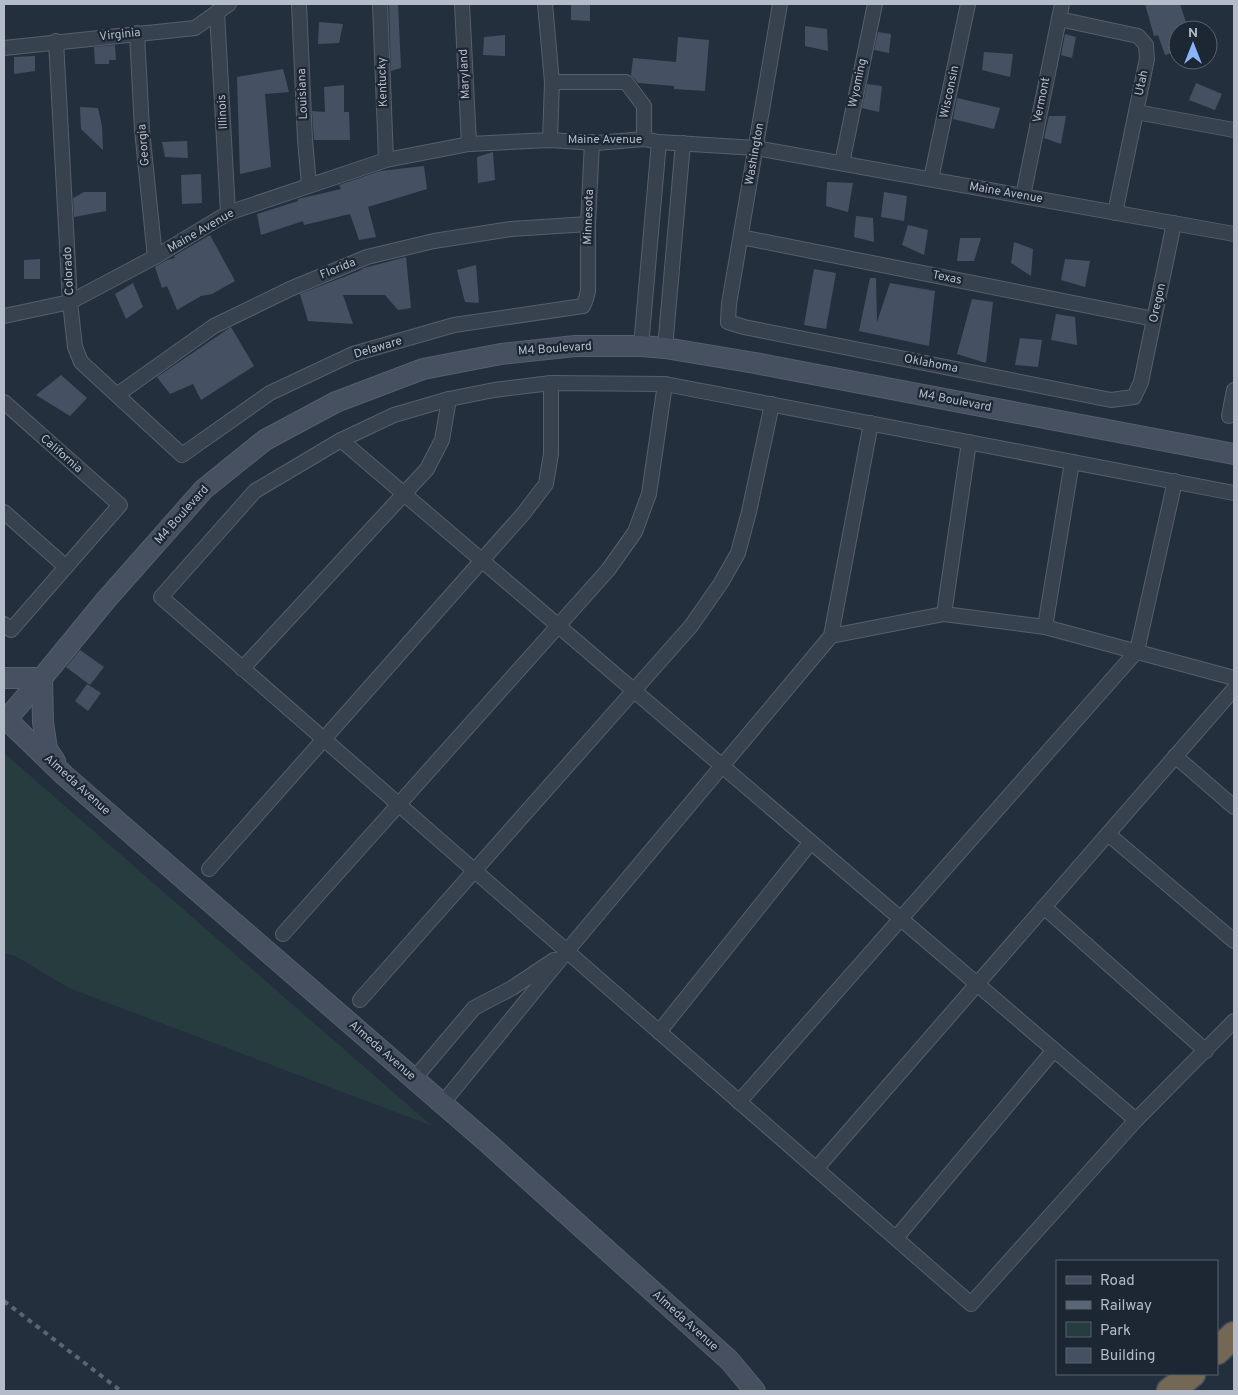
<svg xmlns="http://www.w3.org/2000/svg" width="1238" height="1395" font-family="Overpass,sans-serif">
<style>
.green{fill:#263c3f}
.building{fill:#455162}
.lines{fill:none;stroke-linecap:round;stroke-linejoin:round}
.street-casing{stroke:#565f6c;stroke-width:16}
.secondary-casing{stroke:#565f6c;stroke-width:22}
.highway-casing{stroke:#434c59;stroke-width:29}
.street{stroke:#38414e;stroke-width:14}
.secondary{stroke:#465061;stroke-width:20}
.highway{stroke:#746855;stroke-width:26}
.rail{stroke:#5a6575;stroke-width:4;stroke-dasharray:5 5;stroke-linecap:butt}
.labels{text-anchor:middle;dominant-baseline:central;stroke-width:4.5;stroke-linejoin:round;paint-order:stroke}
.street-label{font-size:12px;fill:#b4bcc9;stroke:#1d2633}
</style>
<rect width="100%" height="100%" fill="#242f3e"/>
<!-- green -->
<path class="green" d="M 4,753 L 432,1126 L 69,988 L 15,956 L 4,953 Z"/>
<!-- building -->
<g class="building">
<path d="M 389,4 L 398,4 L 401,68 L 391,71 Z"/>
<path d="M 571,4 L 590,4 L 590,21 L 571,20 Z"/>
<path d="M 1145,4 L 1180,4 L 1188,28 L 1178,30 L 1178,51 L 1165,55 L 1158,35 L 1154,36 Z"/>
<path d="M 319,22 L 343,24 L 339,43 L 318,44 Z"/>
<path d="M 805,26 L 827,29 L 828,51 L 805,46 Z"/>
<path d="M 878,32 L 891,34 L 889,53 L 874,50 Z"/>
<path d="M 1065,34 L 1076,37 L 1072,58 L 1061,55 Z"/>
<path d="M 505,35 L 505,56 L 483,55 L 484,37 Z"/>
<path d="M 678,37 L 709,40 L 705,91 L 674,89 L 674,86 L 638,83 L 631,75 L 633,58 L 676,62 Z"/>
<path d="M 115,45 L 116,60 L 109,60 L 109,64 L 95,64 L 94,47 Z"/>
<path d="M 984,52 L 1013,54 L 1010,77 L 982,70 Z"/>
<path d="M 35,56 L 35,71 L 14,74 L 14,57 Z"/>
<path d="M 283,69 L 289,92 L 265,94 L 271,167 L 240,174 L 237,77 Z"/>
<path d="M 1196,83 L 1222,94 L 1215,110 L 1189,100 Z"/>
<path d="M 867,84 L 882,86 L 879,112 L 862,108 Z"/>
<path d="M 344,85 L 344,112 L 349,112 L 350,140 L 314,140 L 312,111 L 325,112 L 324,87 Z"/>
<path d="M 957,98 L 1000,108 L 994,129 L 953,119 Z"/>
<path d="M 80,107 L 98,108 L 102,126 L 103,150 L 81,129 Z"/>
<path d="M 1049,116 L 1066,116 L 1061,144 L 1044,138 Z"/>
<path d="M 187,141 L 188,158 L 165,157 L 162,142 Z"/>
<path d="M 493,152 L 495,180 L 478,183 L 477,157 Z"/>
<path d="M 424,166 L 427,189 L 368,207 L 376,237 L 359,240 L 350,214 L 304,225 L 303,221 L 261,235 L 257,214 L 298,201 L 298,199 L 341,189 L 339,185 L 380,171 Z"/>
<path d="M 201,174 L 202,203 L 182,204 L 181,175 Z"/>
<path d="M 827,182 L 853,183 L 848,212 L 826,206 Z"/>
<path d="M 84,192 L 106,192 L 106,211 L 74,217 L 73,198 Z"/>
<path d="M 884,192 L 907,196 L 904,221 L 881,217 Z"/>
<path d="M 856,216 L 873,218 L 874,242 L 854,237 Z"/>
<path d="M 908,225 L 928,230 L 924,255 L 902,245 Z"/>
<path d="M 210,235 L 235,281 L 212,294 L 201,296 L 177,310 L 167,286 L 162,288 L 155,267 L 167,260 L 175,258 L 174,256 Z"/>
<path d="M 960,238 L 981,238 L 974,261 L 957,261 Z"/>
<path d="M 1014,242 L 1033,249 L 1031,276 L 1011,263 Z"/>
<path d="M 406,257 L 411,308 L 398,310 L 385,295 L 343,295 L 353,324 L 308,321 L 300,294 L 359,271 L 364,268 Z"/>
<path d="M 40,259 L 40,279 L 24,279 L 24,260 Z"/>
<path d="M 1065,259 L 1090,261 L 1085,287 L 1061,280 Z"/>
<path d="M 476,265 L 479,303 L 465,302 L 457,270 Z"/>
<path d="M 814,269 L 836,273 L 826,329 L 804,325 Z"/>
<path d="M 870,278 L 876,278 L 877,322 L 890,283 L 935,291 L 929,346 L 859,331 Z"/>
<path d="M 133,283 L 143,307 L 126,319 L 115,294 Z"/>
<path d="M 972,299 L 993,302 L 986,363 L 957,354 Z"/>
<path d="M 1056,314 L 1075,317 L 1077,345 L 1051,340 Z"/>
<path d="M 231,327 L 254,366 L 201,400 L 193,384 L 170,394 L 157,377 Z"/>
<path d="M 1020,338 L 1042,340 L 1038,367 L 1015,365 Z"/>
<path d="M 61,375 L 87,398 L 70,416 L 36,395 Z"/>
<path d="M 80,650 L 104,667 L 90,685 L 66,667 Z"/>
<path d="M 87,684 L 101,693 L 88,711 L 75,701 Z"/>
</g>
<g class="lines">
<!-- street casing -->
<g class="street-casing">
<g id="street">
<path d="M 299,4 L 305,140 L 309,185"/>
<path d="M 380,4 L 386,160"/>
<path d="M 462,4 L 469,144"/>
<path d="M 545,4 L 552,82 L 550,140"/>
<path d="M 780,4 L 729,304 L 728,322 L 744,327 L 1111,400 L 1134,397 L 1141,382 L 1174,223"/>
<path d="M 217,12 L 228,213"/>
<path d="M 1059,19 L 1138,36 L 1146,45 L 1147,59 L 1115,213"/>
<path d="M 137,33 L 142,130 L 155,257"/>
<path d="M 56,41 L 70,302 L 75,347 L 81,362 L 182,455 L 270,393 L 353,354 L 454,325 L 583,306 L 586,299 L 588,291 L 588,224 L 592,142"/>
<path d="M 4,48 L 195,28 L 229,4"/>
<path d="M 552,82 L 626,82 L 644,106 L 644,139"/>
<path d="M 1136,112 L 1234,130"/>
<path d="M 842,163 L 875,4"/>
<path d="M 931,179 L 968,4"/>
<path d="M 1023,196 L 1062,4"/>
<path d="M 741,237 L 1154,319"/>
<path d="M 4,316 L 70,302 L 155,257 L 228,213 L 386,160 L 469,144 L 550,140 L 596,143 L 644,139 L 659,142 L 756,148 L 1234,234"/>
<path d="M 641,346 L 659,142"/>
<path d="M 665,348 L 683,143"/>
<path d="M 118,394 L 214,326 L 290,289 L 367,257 L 434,241 L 511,229 L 588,224"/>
<path d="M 4,402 L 120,505 L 11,630 L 4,624"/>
<path d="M 1229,416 L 1234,390"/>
<path d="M 341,440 L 1136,1120"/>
<path d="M 1234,493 L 665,384 L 551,383 L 494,390 L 449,399 L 394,415 L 341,440 L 255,491 L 161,597 L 971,1304 L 1136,1120 L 1234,1021"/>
<path d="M 4,512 L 66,567"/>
<path d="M 944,614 L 969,442"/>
<path d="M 1045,627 L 1072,462"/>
<path d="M 831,636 L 944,614 L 1045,627 L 1234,678"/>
<path d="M 242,669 L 427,469 L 442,440 L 449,399"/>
<path d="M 1175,756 L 1234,807"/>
<path d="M 1108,834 L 1234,941"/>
<path d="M 209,869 L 523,514 L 546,484 L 551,454 L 551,383"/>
<path d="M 1044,907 L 1206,1051"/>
<path d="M 283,934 L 608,570 L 635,532 L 649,494 L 665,384"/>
<path d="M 360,1000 L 691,626 L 721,583 L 738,553 L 749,512 L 772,404"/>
<path d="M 659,1032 L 811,842"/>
<path d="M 414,1079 L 474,1008 L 512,988 L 554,960"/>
<path d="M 739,1102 L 1137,651 L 1175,481"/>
<path d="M 442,1104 L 567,951 L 831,636 L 871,423"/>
<path d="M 816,1169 L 1234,689"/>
<path d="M 896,1238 L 1054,1050"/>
</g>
</g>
<!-- secondary casing -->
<g class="secondary-casing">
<g id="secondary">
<path d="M 4,678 L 42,678"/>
<path d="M 42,678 L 43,722 L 47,749 L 55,761"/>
<path d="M 4,717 L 64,775 L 489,1144 L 729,1360 L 755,1391"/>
<path d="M 6,720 L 42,678 L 105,601 L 204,489 L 265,440 L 336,402 L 423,369 L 501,354 L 575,346 L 641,346 L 665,348 L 755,363 L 1234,454"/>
</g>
</g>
<!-- highway casing -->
<g class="highway-casing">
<g id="highway">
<path d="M 1217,1351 L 1234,1335"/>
<path d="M 1170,1391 L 1192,1374"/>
</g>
</g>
<!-- street -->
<use href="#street" class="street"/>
<!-- secondary -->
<use href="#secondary" class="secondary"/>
<!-- highway -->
<use href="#highway" class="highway"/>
<!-- rail -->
<path class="rail" d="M 4,1301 L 121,1391"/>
</g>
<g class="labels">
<!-- street labels -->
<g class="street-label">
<text transform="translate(120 35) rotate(-6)">Virginia</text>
<text transform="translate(465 74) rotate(-93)">Maryland</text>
<text transform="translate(383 82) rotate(-92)">Kentucky</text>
<text transform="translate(858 83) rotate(-78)">Wyoming</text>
<text transform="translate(1142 83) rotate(-78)">Utah</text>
<text transform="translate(950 92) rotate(-78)">Wisconsin</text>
<text transform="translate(303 94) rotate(-92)">Louisiana</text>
<text transform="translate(1042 100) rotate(-79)">Vermont</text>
<text transform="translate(223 112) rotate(-93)">Illinois</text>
<text x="605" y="140">Maine Avenue</text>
<text transform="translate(144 145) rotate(-95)">Georgia</text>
<text transform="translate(755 154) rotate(-80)">Washington</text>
<text transform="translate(1006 193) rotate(10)">Maine Avenue</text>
<text transform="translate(589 217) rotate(-88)">Minnesota</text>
<text transform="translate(201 231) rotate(-30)">Maine Avenue</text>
<text transform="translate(338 269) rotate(-22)">Florida</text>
<text transform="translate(69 271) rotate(-93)">Colorado</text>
<text transform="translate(947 278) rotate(11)">Texas</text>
<text transform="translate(1158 303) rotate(-78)">Oregon</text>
<text transform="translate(378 348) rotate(-17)">Delaware</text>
<text transform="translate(555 349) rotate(-4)">M4 Boulevard</text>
<text transform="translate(931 364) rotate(11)">Oklahoma</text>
<text transform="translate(955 401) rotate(11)">M4 Boulevard</text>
<text transform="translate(61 454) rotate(41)">California</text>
<text transform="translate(182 515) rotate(-48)">M4 Boulevard</text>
<text transform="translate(77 785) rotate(42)">Almeda Avenue</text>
<text transform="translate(382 1051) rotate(41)">Almeda Avenue</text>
<text transform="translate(685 1321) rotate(42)">Almeda Avenue</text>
</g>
</g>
<!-- border -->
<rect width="1238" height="1395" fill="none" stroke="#b4bcc9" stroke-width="10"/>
<!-- legend -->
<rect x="1056" y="1260" width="162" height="115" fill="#1d2633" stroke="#59626f"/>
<rect x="1066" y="1276" width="25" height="8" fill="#465061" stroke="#59626f"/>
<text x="1100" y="1285" font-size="15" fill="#b4bcc9">Road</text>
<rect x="1066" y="1301" width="25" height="8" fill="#5a6575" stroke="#59626f"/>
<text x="1100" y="1310" font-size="15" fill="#b4bcc9">Railway</text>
<rect x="1066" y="1322" width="25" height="15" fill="#263c3f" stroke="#59626f"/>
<text x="1100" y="1335" font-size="15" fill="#b4bcc9">Park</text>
<rect x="1066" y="1348" width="25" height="15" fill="#455162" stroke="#59626f"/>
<text x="1100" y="1360" font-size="15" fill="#b4bcc9">Building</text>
<!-- north arrow -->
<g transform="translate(1193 45)"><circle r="24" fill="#1d2633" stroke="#59626f"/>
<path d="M0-4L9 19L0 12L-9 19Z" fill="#8ab4f8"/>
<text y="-8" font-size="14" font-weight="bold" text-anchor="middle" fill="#b4bcc9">N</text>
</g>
</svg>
